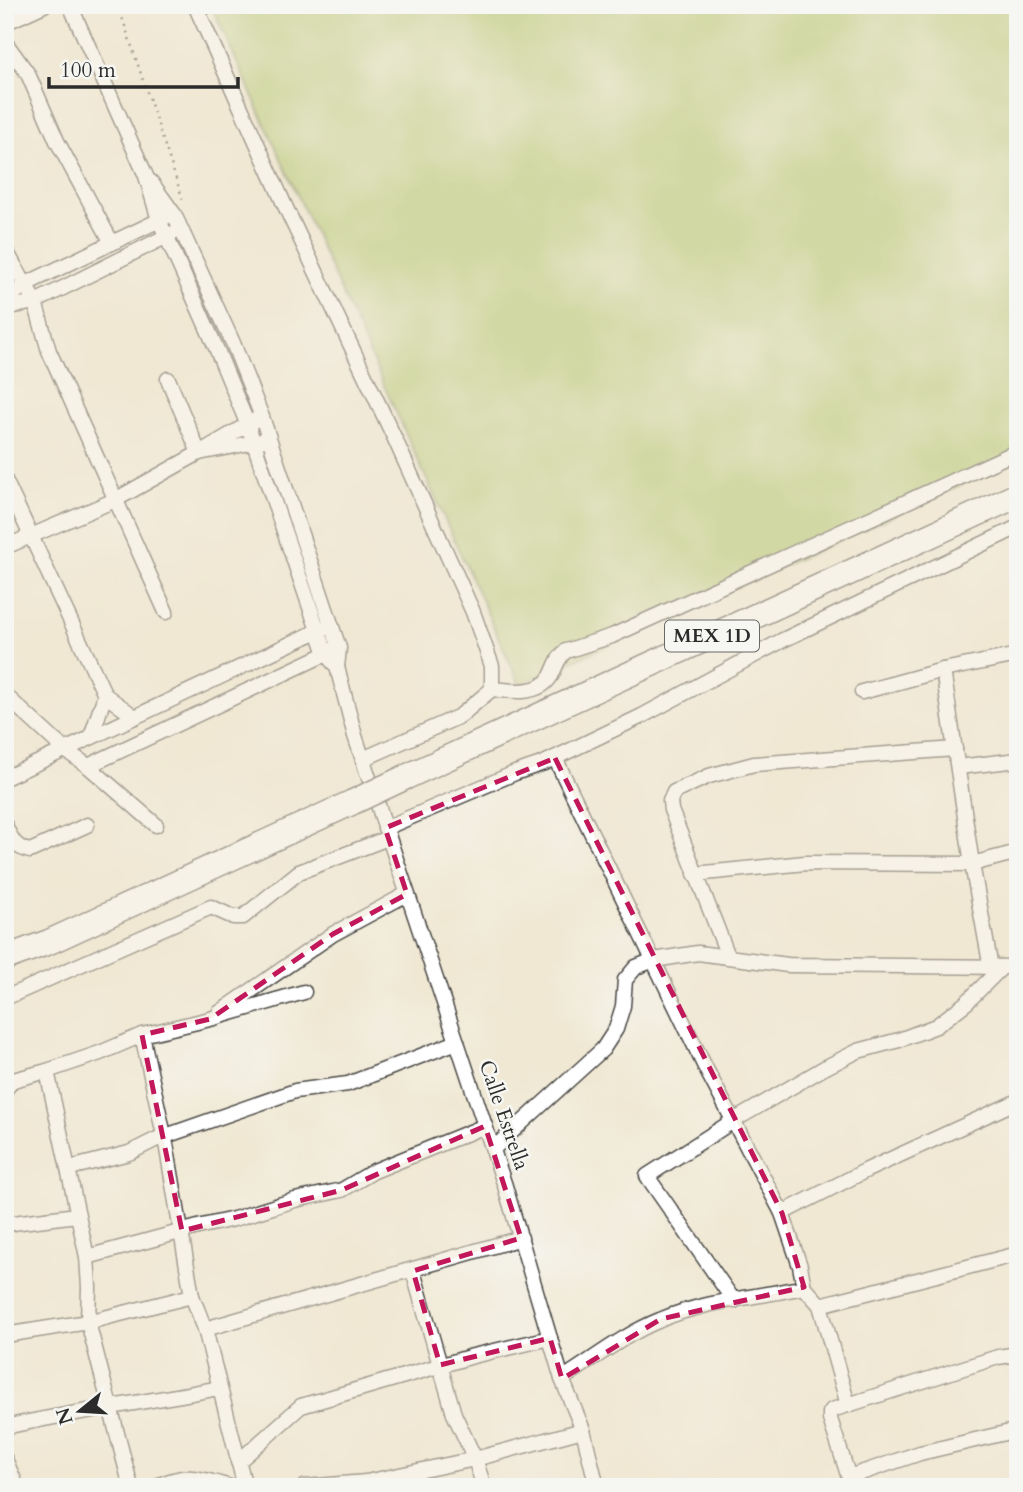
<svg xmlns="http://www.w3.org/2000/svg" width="1023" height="1492" font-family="Cardo,serif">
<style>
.green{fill:#adc66b;stroke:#6c784b;stroke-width:2}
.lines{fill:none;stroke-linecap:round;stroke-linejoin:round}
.minor-casing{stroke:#494744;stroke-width:17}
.motorway-casing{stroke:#494744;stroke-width:27}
.path{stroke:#494744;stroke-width:2.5;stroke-dasharray:2 5;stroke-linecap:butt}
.minor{stroke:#fff;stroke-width:14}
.motorway{stroke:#fff;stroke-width:24}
.motorway-bridge-casing{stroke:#494744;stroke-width:27;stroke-linecap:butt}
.motorway-bridge{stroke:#fff;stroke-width:24}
.marked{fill:none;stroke:#c2185b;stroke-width:5;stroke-dasharray:14 9;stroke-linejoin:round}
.labels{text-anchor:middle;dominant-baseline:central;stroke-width:5;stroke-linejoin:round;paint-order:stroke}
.shield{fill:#f6f6f2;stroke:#686867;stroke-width:2}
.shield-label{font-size:19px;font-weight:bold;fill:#2b2b2b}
.street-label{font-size:21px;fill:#2b2b2b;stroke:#f6f6f2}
</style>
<rect width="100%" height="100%" fill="#f6f6f2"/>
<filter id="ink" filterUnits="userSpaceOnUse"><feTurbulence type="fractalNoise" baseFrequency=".0143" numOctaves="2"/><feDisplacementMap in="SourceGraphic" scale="14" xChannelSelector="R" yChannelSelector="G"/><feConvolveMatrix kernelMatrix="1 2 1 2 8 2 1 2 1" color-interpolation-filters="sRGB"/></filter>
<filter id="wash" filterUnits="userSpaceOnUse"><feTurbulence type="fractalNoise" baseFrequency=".00686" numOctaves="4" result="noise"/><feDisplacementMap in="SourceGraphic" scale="28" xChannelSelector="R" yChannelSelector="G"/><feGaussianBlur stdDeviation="1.57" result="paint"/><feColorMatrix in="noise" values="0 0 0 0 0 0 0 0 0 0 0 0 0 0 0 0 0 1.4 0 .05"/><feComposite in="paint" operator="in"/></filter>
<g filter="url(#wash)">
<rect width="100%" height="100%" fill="#f0e8d3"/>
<!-- green -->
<path class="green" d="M 211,5 L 1018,5 L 1018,459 L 520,685 Z"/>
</g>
<g filter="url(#ink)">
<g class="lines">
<!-- minor casing -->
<g class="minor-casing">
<g id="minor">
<path d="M 70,5 L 146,176 L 159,220 L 217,350 L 247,423 L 326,654 L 337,667 L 355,736 L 505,1186 L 562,1379 L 583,1430 L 597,1487"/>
<path d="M 195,5 L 285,206 L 394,437 L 473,612 L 492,666 L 492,689 L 460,716 L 363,759"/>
<path d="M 5,23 L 44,5"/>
<path d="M 5,42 L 28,74 L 57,141 L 112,243"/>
<path d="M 151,182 L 174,214 L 233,343 L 262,417 L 339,648 L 337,667"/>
<path d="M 5,249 L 35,302 L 49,351 L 166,612"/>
<path d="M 5,301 L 26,284 L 166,217"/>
<path d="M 5,308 L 35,302 L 173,233"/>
<path d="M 168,379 L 199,453 L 255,420"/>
<path d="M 5,480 L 105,695 L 135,717"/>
<path d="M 5,547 L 115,500 L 199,453 L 261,441"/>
<path d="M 943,670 L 972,864 L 991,968"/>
<path d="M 492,689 C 511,691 539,696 551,676 C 556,667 557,658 566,651 L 612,636 L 1018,451"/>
<path d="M 862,692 L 943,670 L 1018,655"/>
<path d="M 5,695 L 65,750 L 88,766 L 156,825"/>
<path d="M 91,737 L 105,695"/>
<path d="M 555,758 L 706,1069 L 782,1213 L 800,1266 L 804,1287 L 820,1305 L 1018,1254"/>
<path d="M 88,766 L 334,650"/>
<path d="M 958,767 L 1018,760"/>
<path d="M 5,778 L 326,627"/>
<path d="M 5,825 C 11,838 14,848 30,851 L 87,825"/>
<path d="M 385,828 L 515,773 L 544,763 L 642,716 L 783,640 L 1018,527"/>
<path d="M 695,874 L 805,863 L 972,864 L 1018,852"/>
<path d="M 728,956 L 671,810 L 670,801 L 674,792 L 709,776 L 754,764 L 955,749"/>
<path d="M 5,998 L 211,907 L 233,917 L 243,917 L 299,872 L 388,838"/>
<path d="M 219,1013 L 333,934 L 407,894"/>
<path d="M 142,1035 L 167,1149 L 192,1296 L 205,1329 L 245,1487"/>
<path d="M 5,1090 L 13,1080 L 47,1071"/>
<path d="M 493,1149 L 603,1049 L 616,1029 L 623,1006 L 625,980 L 636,967 L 654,960 L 698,953 L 788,965 L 1018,967"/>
<path d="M 70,1168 L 129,1153 L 157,1139 L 295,1091 L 348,1084 L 457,1042"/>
<path d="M 782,1213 L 867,1170 L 1018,1101"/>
<path d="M 5,1224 L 77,1215"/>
<path d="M 87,1257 L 202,1226 L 234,1219 L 295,1200 L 342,1190 L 374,1171 L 485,1126"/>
<path d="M 413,1271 L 454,1414 L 475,1459 L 484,1487"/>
<path d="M 734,1301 L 647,1176 L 733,1121 L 824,1068 L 858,1051 L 899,1040 L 936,1026 L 966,1003 L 1001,968"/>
<path d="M 820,1305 L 848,1405"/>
<path d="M 205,1329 L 521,1238"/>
<path d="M 5,1335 L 88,1322 L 192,1296"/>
<path d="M 562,1379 C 594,1359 625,1334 660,1320 C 703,1301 758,1297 804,1287"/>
<path d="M 5,1427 C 76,1411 148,1402 219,1388"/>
<path d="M 5,1459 L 17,1487"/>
<path d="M 238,1462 L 301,1406 L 473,1356 L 550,1338"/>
<path d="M 849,1477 L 920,1453 L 1018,1430"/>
<path d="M 131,1487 L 88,1322 L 89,1287 L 87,1257 L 47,1071 L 100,1053 L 142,1035 L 210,1019 L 304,992"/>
<path d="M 155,1487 C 186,1472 198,1478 230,1487"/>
<path d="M 304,1487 L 366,1482 L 475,1459 L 583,1430"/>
<path d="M 852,1487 L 830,1419 L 830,1413 L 832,1410 L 998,1357 L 1018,1354"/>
</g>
</g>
<!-- motorway casing -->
<g class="motorway-casing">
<g id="motorway">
<path d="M 406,777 L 1018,495"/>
<path d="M 5,958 L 49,942 L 353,802"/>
</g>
</g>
<!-- path -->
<path class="path" d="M 118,5 L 184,203"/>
<!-- minor -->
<use href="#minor" class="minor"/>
<!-- motorway -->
<use href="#motorway" class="motorway"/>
<!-- motorway-bridge casing -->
<g class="motorway-bridge-casing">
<path id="motorway-bridge" d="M 353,802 L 406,777"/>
</g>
<!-- motorway-bridge -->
<use href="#motorway-bridge" class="motorway-bridge"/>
</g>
</g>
<!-- marked area -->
<path d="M0 0H1023V1492H0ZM 555,758 L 782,1213 L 804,1287 L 661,1319 L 562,1379 L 550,1338 L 440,1365 L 413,1271 L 521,1238 L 485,1126 L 342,1190 L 182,1231 L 142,1035 L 210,1019 L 333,934 L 407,894 L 385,828 Z" fill="#f0e8d3" fill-opacity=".55" fill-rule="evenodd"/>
<path class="marked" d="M 555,758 L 782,1213 L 804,1287 L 661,1319 L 562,1379 L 550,1338 L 440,1365 L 413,1271 L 521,1238 L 485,1126 L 342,1190 L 182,1231 L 142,1035 L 210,1019 L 333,934 L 407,894 L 385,828 Z"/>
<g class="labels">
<!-- shield labels -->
<rect class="shield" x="665" y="620.5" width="94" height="31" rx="5"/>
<g class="shield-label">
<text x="712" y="636">MEX 1D</text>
</g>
<!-- street labels -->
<g class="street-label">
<text transform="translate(504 1115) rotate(71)">Calle Estrella</text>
</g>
</g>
<!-- margin -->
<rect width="1023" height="1492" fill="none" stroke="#f6f6f2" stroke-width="28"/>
<!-- north arrow -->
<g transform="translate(80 1411) rotate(252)" stroke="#f6f6f2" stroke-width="5" paint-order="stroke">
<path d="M0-5L12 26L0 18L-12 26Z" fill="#2b2b2b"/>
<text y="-10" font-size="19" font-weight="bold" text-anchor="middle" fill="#2b2b2b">N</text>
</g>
<!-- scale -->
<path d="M49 77v10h189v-10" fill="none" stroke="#2b2b2b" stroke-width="3.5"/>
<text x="60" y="77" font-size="21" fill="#2b2b2b" stroke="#f6f6f2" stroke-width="5" paint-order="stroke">100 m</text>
</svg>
